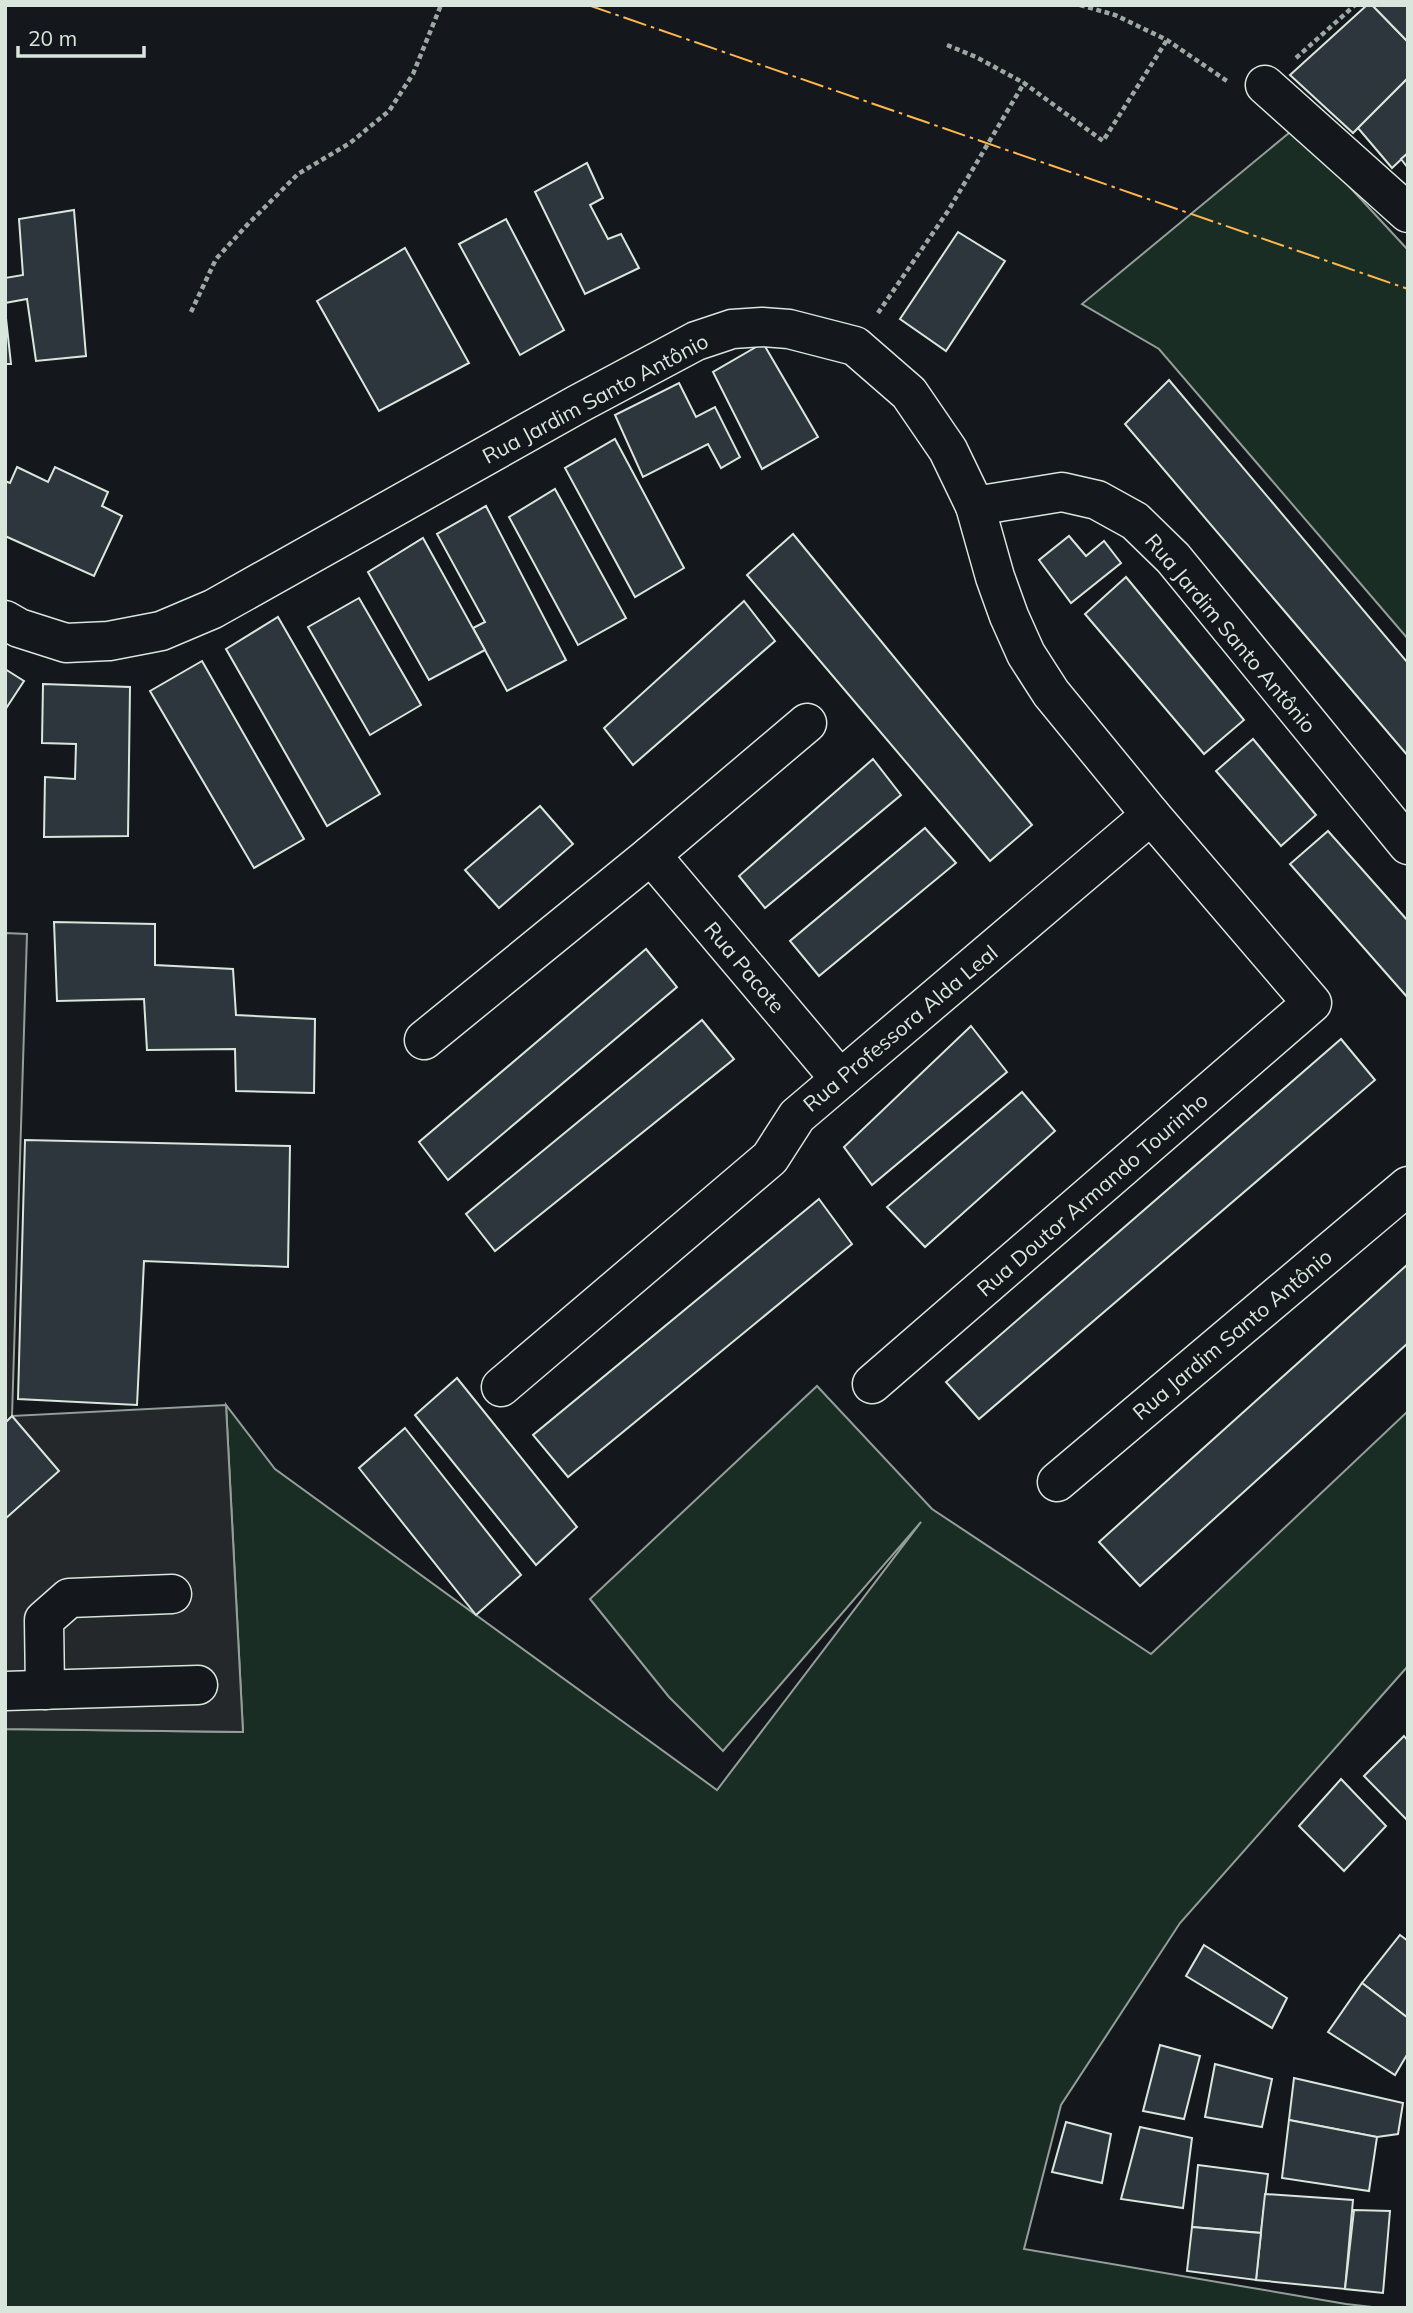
<svg xmlns="http://www.w3.org/2000/svg" width="1413" height="2313" font-family="Mulish,sans-serif">
<style>
.green{fill:#1a2d24;stroke:#939e99;stroke-width:2}
.parking{fill:#24282b;stroke:#939e99;stroke-width:2}
.building{fill:#2c363c;stroke:#d8e6dc;stroke-width:2}
.lines{fill:none;stroke-linecap:round;stroke-linejoin:round}
.minor-casing{stroke:#d8e6dc;stroke-width:41}
.path{stroke:#9da8a2;stroke-width:4.5;stroke-dasharray:5 3.5;stroke-linecap:butt}
.minor{stroke:#14181c;stroke-width:38}
.power{stroke:#ffb74d;stroke-width:2;stroke-dasharray:24 5 3.5 5;stroke-linecap:butt}
.labels{text-anchor:middle;dominant-baseline:central;stroke-width:5;stroke-linejoin:round;paint-order:stroke}
.street-label{font-size:21px;fill:#d8e6dc;stroke:#14181c}
</style>
<rect width="100%" height="100%" fill="#14181c"/>
<!-- green -->
<g class="green">
<path d="M 1295,128 L 1408,250 L 1408,639 L 1159,349 L 1082,304 Z"/>
<path d="M 817,1386 L 932,1509 L 1151,1654 L 1408,1411 L 1408,1666 L 1180,1923 L 1061,2105 L 1024,2249 L 1346,2304 L 1381,2308 L 5,2308 L 5,1729 L 243,1732 L 226,1405 L 275,1469 L 717,1790 L 921,1522 L 723,1751 L 669,1697 L 590,1599 Z"/>
</g>
<!-- parking -->
<path class="parking" d="M 5,933 L 27,934 L 12,1416 L 226,1405 L 243,1732 L 5,1729 Z"/>
<!-- building -->
<g class="building">
<path d="M 1367,5 L 1372,5 L 1408,42 L 1408,78 L 1353,133 L 1290,75 Z"/>
<path d="M 1372,5 L 1408,5 L 1408,42 Z"/>
<path d="M 1408,78 L 1408,153 L 1392,168 L 1358,128 Z"/>
<path d="M 1408,153 L 1408,168 L 1401,159 Z"/>
<path d="M 587,163 L 603,198 L 590,205 L 608,239 L 621,234 L 639,268 L 585,294 L 535,192 Z"/>
<path d="M 74,210 L 86,356 L 36,361 L 27,299 L 5,303 L 5,278 L 23,275 L 19,219 Z"/>
<path d="M 506,219 L 564,330 L 520,355 L 459,244 Z"/>
<path d="M 958,232 L 1005,261 L 946,351 L 900,319 Z"/>
<path d="M 405,248 L 469,363 L 379,411 L 317,301 Z"/>
<path d="M 5,309 L 11,364 L 5,364 Z"/>
<path d="M 763,343 L 818,437 L 762,469 L 713,372 Z"/>
<path d="M 1169,380 L 1408,663 L 1408,756 L 1125,424 Z"/>
<path d="M 679,383 L 696,417 L 715,407 L 740,457 L 721,468 L 708,444 L 643,477 L 615,415 Z"/>
<path d="M 615,439 L 684,568 L 635,597 L 565,468 Z"/>
<path d="M 17,467 L 48,482 L 55,467 L 108,492 L 102,506 L 122,516 L 94,576 L 5,536 L 5,481 L 10,483 Z"/>
<path d="M 555,489 L 626,618 L 578,645 L 509,517 Z"/>
<path d="M 486,506 L 566,660 L 507,691 L 473,628 L 485,622 L 437,534 Z"/>
<path d="M 793,534 L 1032,825 L 990,861 L 747,575 Z"/>
<path d="M 1069,536 L 1086,556 L 1104,541 L 1121,563 L 1071,603 L 1039,560 Z"/>
<path d="M 423,538 L 485,650 L 429,680 L 368,572 Z"/>
<path d="M 1126,577 L 1244,720 L 1204,754 L 1085,614 Z"/>
<path d="M 359,598 L 421,705 L 370,735 L 308,627 Z"/>
<path d="M 744,601 L 775,641 L 633,765 L 604,728 Z"/>
<path d="M 278,617 L 380,794 L 327,826 L 226,649 Z"/>
<path d="M 202,661 L 304,839 L 254,868 L 150,691 Z"/>
<path d="M 5,669 L 24,681 L 5,710 Z"/>
<path d="M 43,684 L 130,687 L 128,836 L 44,837 L 45,777 L 75,779 L 76,744 L 42,743 Z"/>
<path d="M 1253,739 L 1316,815 L 1281,846 L 1216,771 Z"/>
<path d="M 873,759 L 901,795 L 765,908 L 739,876 Z"/>
<path d="M 540,806 L 573,844 L 499,908 L 465,870 Z"/>
<path d="M 925,828 L 956,863 L 819,976 L 790,941 Z"/>
<path d="M 1328,831 L 1408,921 L 1408,998 L 1290,864 Z"/>
<path d="M 54,922 L 155,924 L 155,965 L 233,969 L 236,1015 L 315,1019 L 314,1093 L 236,1091 L 235,1049 L 147,1050 L 144,999 L 57,1001 Z"/>
<path d="M 646,949 L 677,987 L 448,1180 L 419,1142 Z"/>
<path d="M 702,1020 L 734,1059 L 495,1251 L 466,1214 Z"/>
<path d="M 971,1026 L 1007,1072 L 872,1185 L 844,1147 Z"/>
<path d="M 1341,1039 L 1375,1080 L 979,1419 L 946,1382 Z"/>
<path d="M 1022,1092 L 1055,1131 L 925,1247 L 887,1207 Z"/>
<path d="M 25,1140 L 290,1146 L 288,1267 L 144,1261 L 137,1405 L 18,1399 Z"/>
<path d="M 819,1199 L 852,1244 L 568,1477 L 533,1435 Z"/>
<path d="M 1408,1264 L 1408,1343 L 1140,1586 L 1099,1542 Z"/>
<path d="M 457,1378 L 577,1527 L 536,1565 L 415,1415 Z"/>
<path d="M 12,1416 L 59,1471 L 5,1519 L 5,1423 Z"/>
<path d="M 405,1428 L 521,1575 L 476,1615 L 359,1468 Z"/>
<path d="M 1404,1736 L 1408,1741 L 1408,1821 L 1364,1776 Z"/>
<path d="M 1341,1779 L 1386,1826 L 1344,1871 L 1299,1826 Z"/>
<path d="M 1400,1935 L 1408,1941 L 1408,2018 L 1362,1983 Z"/>
<path d="M 1204,1945 L 1287,1998 L 1272,2028 L 1186,1976 Z"/>
<path d="M 1362,1983 L 1408,2018 L 1408,2053 L 1395,2075 L 1328,2032 Z"/>
<path d="M 1160,2045 L 1200,2056 L 1184,2119 L 1143,2111 Z"/>
<path d="M 1215,2064 L 1272,2079 L 1262,2127 L 1205,2117 Z"/>
<path d="M 1294,2078 L 1403,2103 L 1398,2134 L 1377,2137 L 1289,2120 Z"/>
<path d="M 1289,2120 L 1377,2137 L 1369,2191 L 1282,2178 Z"/>
<path d="M 1066,2122 L 1111,2134 L 1102,2183 L 1052,2172 Z"/>
<path d="M 1140,2127 L 1192,2138 L 1183,2208 L 1121,2199 Z"/>
<path d="M 1198,2165 L 1268,2174 L 1261,2233 L 1192,2227 Z"/>
<path d="M 1265,2194 L 1353,2200 L 1345,2289 L 1256,2280 Z"/>
<path d="M 1354,2210 L 1390,2211 L 1383,2293 L 1345,2289 Z"/>
<path d="M 1192,2227 L 1261,2233 L 1256,2280 L 1187,2271 Z"/>
</g>
<g class="lines">
<!-- minor casing -->
<g class="minor-casing">
<g id="minor">
<path d="M 1265,85 L 1408,213"/>
<path d="M 975,506 L 1062,492 L 1097,500 L 1135,521 L 1173,558 L 1408,845"/>
<path d="M 5,620 L 19,628 L 66,643 L 109,641 L 161,631 L 213,609 L 578,404 L 696,341 L 732,329 L 762,327 L 789,329 L 855,346 L 909,393 L 948,450 L 975,506 L 995,577 L 1009,616 L 1026,654 L 1051,693 L 1151,815 L 1312,1003 L 872,1384"/>
<path d="M 651,855 L 840,1079"/>
<path d="M 424,1040 L 651,855 L 807,723"/>
<path d="M 501,1387 L 770,1158 L 797,1116 L 1151,815"/>
<path d="M 1057,1482 L 1408,1186"/>
<path d="M 45,1690 L 44,1620 L 69,1598 L 172,1594"/>
<path d="M 5,1691 L 198,1685"/>
</g>
</g>
<!-- path -->
<g class="path">
<path d="M 1080,5 L 1115,15 L 1167,40 L 1227,81"/>
<path d="M 947,45 L 976,57 L 1024,83 L 1103,141 L 1167,40"/>
<path d="M 1296,58 L 1355,5"/>
<path d="M 191,312 L 216,259 L 249,223 L 298,174 L 350,143 L 389,111 L 413,74 L 441,5"/>
<path d="M 878,313 L 948,211 L 1024,83"/>
</g>
<!-- minor -->
<use href="#minor" class="minor"/>
<!-- power -->
<path class="power" d="M 588,5 L 1408,289"/>
</g>
<g class="labels">
<!-- street labels -->
<g class="street-label">
<text transform="translate(595 398) rotate(-28)">Rua Jardim Santo Antônio</text>
<text transform="translate(1231 633) rotate(50)">Rua Jardim Santo Antônio</text>
<text transform="translate(745 967) rotate(50)">Rua Pacote</text>
<text transform="translate(900 1028) rotate(-40)">Rua Professora Alda Leal</text>
<text transform="translate(1092 1194) rotate(-41)">Rua Doutor Armando Tourinho</text>
<text transform="translate(1232 1334) rotate(-40)">Rua Jardim Santo Antônio</text>
</g>
</g>
<!-- border -->
<rect width="1413" height="2313" fill="none" stroke="#d8e6dc" stroke-width="14"/>
<!-- scale -->
<path d="M18 46v10h126v-10" fill="none" stroke="#d8e6dc" stroke-width="3.5"/>
<text x="28" y="46" font-size="21" fill="#d8e6dc" stroke="#14181c" stroke-width="5" paint-order="stroke">20 m</text>
</svg>
